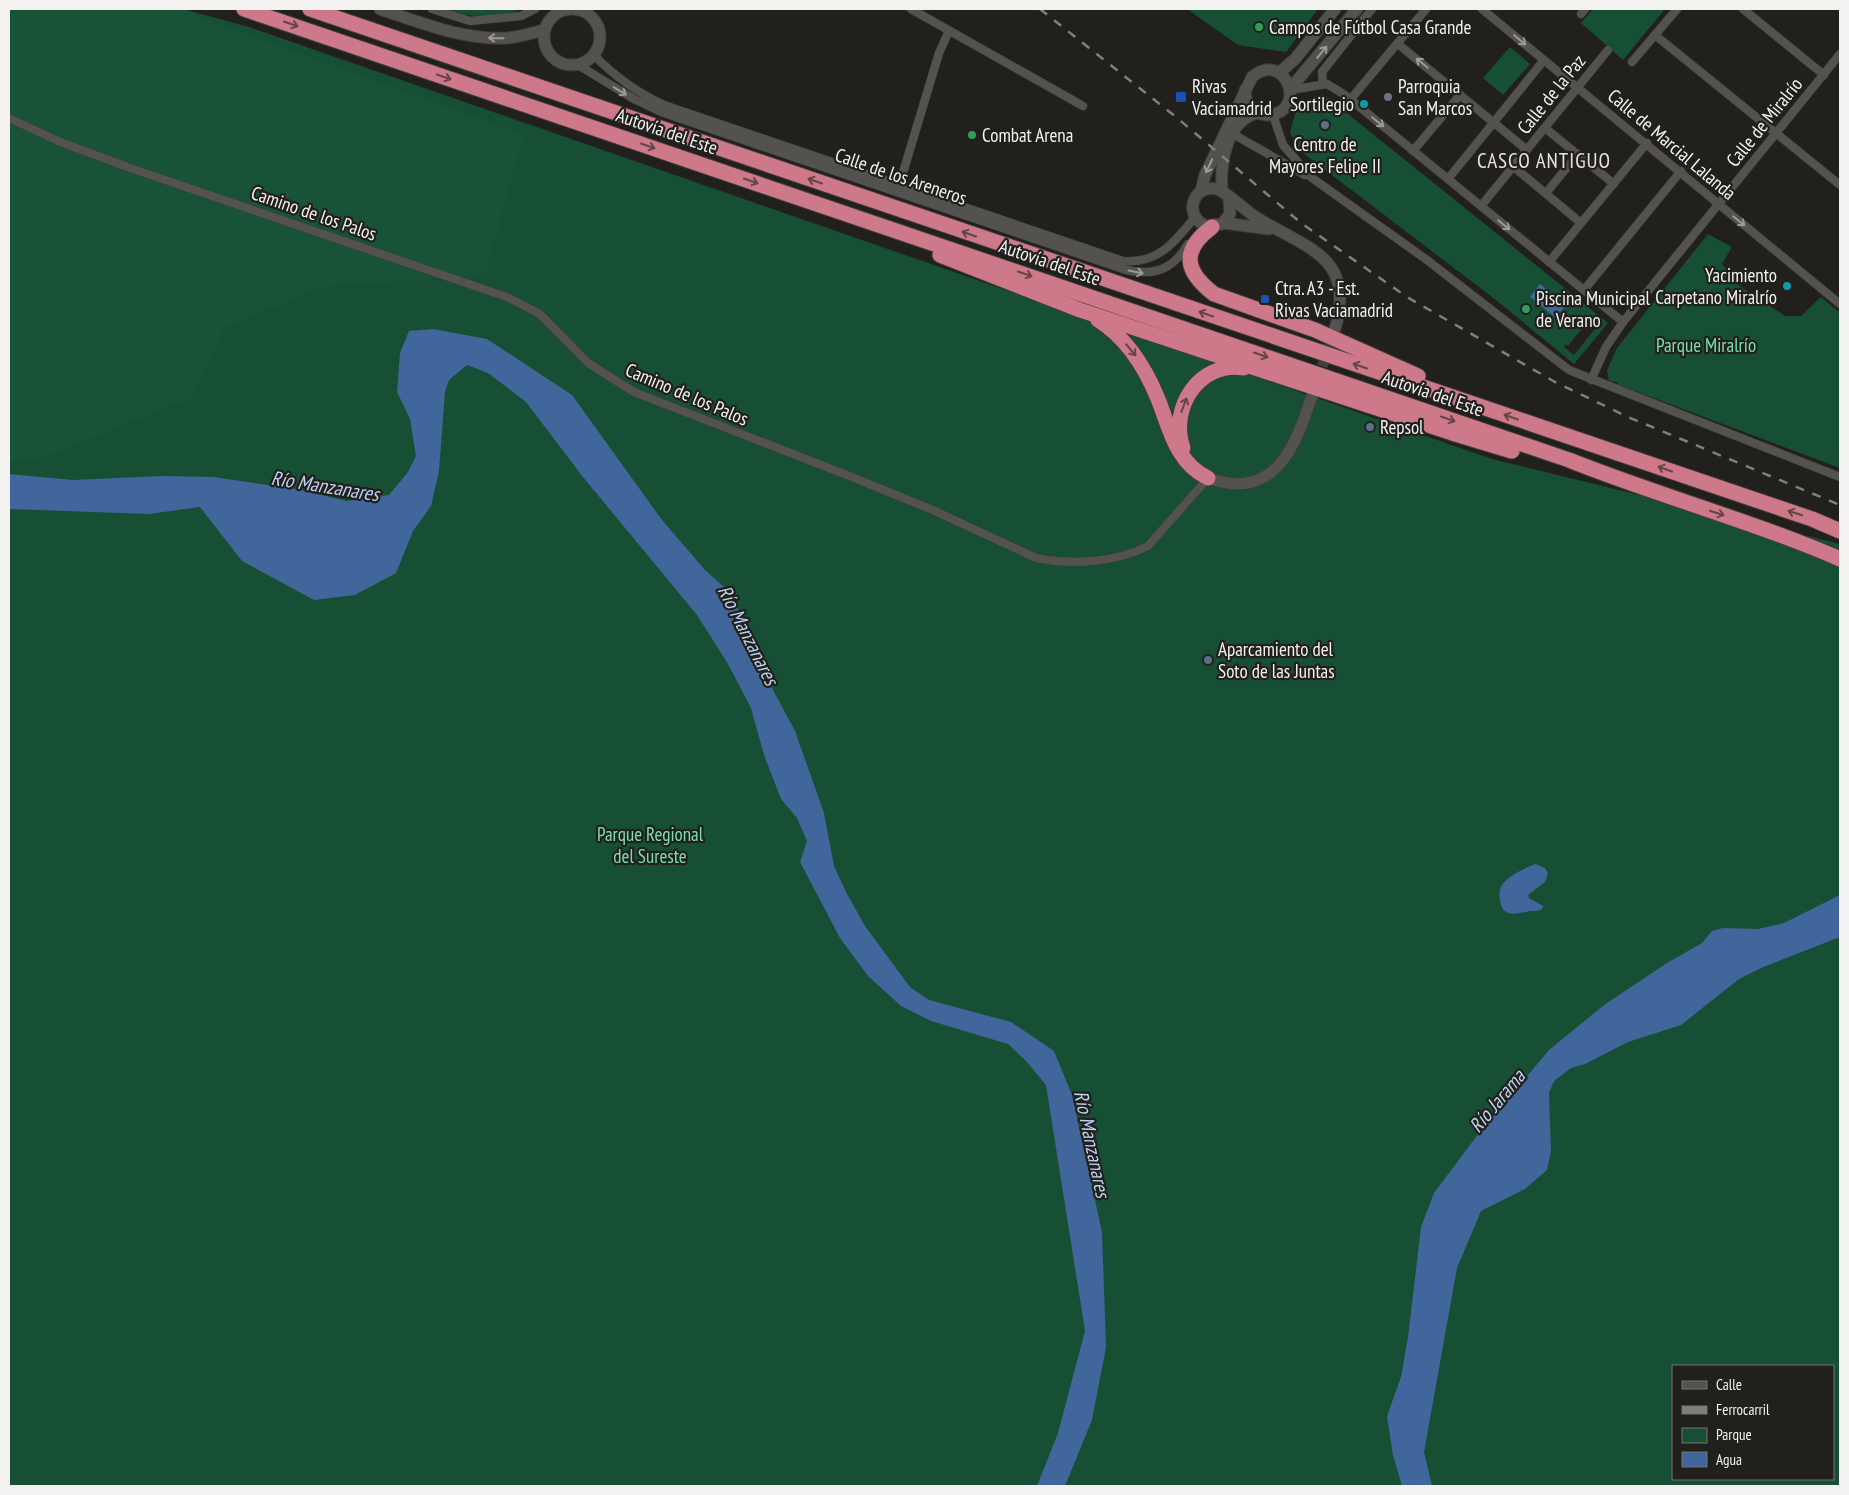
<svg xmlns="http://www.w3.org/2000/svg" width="1849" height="1495" font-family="'PT Sans Narrow',sans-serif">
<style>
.green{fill:#174f35;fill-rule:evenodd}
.forest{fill:#185338}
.water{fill:#41669b}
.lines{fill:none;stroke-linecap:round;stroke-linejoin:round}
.secondary-tunnel{stroke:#41403d;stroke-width:11;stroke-dasharray:11 5.5;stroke-linecap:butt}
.street-casing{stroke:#3f3d3a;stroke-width:9}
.secondary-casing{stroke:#3f3d3a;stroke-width:13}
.highway-casing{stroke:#3f3d3a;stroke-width:17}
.street{stroke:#54524e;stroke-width:8}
.secondary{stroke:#54524e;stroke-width:11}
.highway{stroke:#cd7989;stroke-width:15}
.rail{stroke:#807f7c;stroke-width:2.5;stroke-dasharray:9 9;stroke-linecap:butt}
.oneway{stroke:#664448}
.oneway2{stroke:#9c9a97}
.leisure-dot{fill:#2e9e5b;stroke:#22201d;stroke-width:2}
.transit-dot{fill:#1a4fb4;stroke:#22201d;stroke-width:2}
.worship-dot{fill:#6b7280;stroke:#22201d;stroke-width:2}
.culture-dot{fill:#0f9aa8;stroke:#22201d;stroke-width:2}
.service-dot{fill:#5c6f8a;stroke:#22201d;stroke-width:2}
.labels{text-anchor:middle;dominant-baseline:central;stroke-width:4.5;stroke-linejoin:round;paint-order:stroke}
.poi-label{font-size:19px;fill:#f3f2f0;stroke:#22201d;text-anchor:start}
.street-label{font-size:19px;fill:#f3f2f0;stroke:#22201d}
.park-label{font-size:19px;fill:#79e1ac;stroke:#22201d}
.water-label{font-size:20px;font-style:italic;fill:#bcd2f1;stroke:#22201d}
.quarter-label{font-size:21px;letter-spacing:1px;fill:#e7e4df;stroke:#22201d}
</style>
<rect width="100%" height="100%" fill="#22201d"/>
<!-- green -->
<g class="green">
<path d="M 9,9 L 183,9 L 249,27 L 1492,459 L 1840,544 L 1840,1486 L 9,1486 ZM 1673,1366 L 1833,1366 L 1833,1479 L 1673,1479 Z"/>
<path d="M 449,9 L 524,9 C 502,15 470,21 449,9 Z"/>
<path d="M 1187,9 L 1318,9 L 1286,52 L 1238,45 Z"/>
<path d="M 1593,9 L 1665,9 L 1623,60 L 1581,23 Z"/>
<path d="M 1510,47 L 1530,64 L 1503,95 L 1483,78 Z"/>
<path d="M 1323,94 L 1608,323 L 1574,364 L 1496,300 L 1303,153 L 1290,133 C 1296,109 1298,101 1323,94 ZM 1587,322 L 1595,329 L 1574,355 L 1564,347 L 1566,344 L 1568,346 Z"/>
<path d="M 1708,234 L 1732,247 L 1722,264 L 1737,284 L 1785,316 L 1801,316 L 1821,297 L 1840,313 L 1840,468 L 1619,385 L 1617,382 L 1609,381 L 1607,370 L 1617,348 Z"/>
</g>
<!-- forest -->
<path class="forest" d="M 9,9 L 178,9 L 524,135 L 485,274 L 322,287 L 224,328 L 191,398 L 38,460 L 9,461 Z"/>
<!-- water -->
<g class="water">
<path d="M 1540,284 L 1566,305 L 1556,318 L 1530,297 Z"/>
<path d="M 433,329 L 487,339 L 572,395 L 662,520 L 705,570 L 733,595 L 756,658 L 795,731 L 824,813 L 834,866 L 846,892 L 865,926 L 910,987 L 929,1000 L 1011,1022 L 1054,1051 L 1072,1095 L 1102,1232 L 1106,1347 L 1092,1420 L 1065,1486 L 1037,1486 L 1058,1433 L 1085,1331 L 1046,1085 L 1026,1061 L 1008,1044 L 931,1021 L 901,1006 L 868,976 L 840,938 L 800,862 L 807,841 L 797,818 L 781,799 L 764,755 L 751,708 L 728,664 L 697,615 L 583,477 L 526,402 L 488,373 L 467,365 L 449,380 L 445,392 L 439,471 L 431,506 L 413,531 L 396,573 L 355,595 L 314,600 L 242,561 L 200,507 L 149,514 L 9,509 L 9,474 L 73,480 L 163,476 L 213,477 L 296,489 L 347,501 L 389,495 L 408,472 L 416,456 L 410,419 L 397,392 L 400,353 L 409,331 Z"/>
<path d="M 1535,864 L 1545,868 L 1548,873 L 1545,882 L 1528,895 L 1529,898 L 1543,906 L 1542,909 C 1537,912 1532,910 1526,912 C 1514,914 1502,917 1500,900 C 1499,895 1499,890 1502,885 C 1509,875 1523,869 1535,864 Z"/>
<path d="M 1840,895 L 1840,937 L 1761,968 L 1739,979 L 1681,1025 L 1628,1042 L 1585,1064 L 1571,1068 L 1554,1081 L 1549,1093 L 1551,1151 L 1547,1170 L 1525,1189 L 1481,1211 L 1457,1268 L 1424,1452 L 1432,1486 L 1402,1486 L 1393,1455 L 1387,1416 L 1401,1377 L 1408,1337 L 1421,1227 L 1434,1193 L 1479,1133 L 1549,1050 L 1604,1005 L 1667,963 L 1702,943 L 1712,931 L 1723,928 L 1758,929 L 1784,923 Z"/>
</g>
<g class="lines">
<!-- secondary-tunnel -->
<path class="secondary-tunnel" d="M 1317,382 L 1334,331"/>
<!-- street casing -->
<g class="street-casing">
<g id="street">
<path d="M 432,9 L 470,21 L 521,16 L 535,9"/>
<path d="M 911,9 L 1083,106"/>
<path d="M 1482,9 L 1840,304"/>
<path d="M 1743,9 L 1824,75"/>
<path d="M 1581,14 L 1585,9"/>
<path d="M 1655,35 L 1840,185"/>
<path d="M 1398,44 L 1527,150"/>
<path d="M 594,55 C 615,77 636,92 664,105 L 1123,261 C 1158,264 1175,242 1195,217"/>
<path d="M 1632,62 L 1677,9"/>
<path d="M 578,65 L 634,99 L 661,112 L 1126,270 C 1154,276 1173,270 1188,244"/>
<path d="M 1323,84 L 1322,72 L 1372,9"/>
<path d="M 1290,90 L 1327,84 L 1345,95 L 1623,322"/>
<path d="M 1350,100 L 1426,9"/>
<path d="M 1273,115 L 1283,145 L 1312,178 L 1427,260 L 1569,370 L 1840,477"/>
<path d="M 9,118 L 58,141 L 133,169 L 507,297 L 540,314 L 588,363 L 634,392 L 852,477 L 935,511 L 1036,558 C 1071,565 1115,563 1148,546 L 1208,478"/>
<path d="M 1545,128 L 1614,184"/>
<path d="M 1233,134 L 1305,175"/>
<path d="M 1413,151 L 1460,95"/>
<path d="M 1514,167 L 1581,223"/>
<path d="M 1448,179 L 1544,60"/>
<path d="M 899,186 L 939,53 L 949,31"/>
<path d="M 1546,193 L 1578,154"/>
<path d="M 1481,206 L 1608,50"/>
<path d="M 1549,262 L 1647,143"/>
<path d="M 1584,290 L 1681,171"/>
<path d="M 1591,380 L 1606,347 L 1623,322 L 1840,54"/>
</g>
</g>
<!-- secondary casing -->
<g class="secondary-casing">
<g id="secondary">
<circle cx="572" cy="37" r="28"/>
<path d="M 380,9 C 422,23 462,40 507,38 C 519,37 532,33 544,30"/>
<path d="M 1279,73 L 1295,59 L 1335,9"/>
<path d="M 1290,89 L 1357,9"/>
<path d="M 1201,191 L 1205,175 L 1252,77 C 1286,48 1310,115 1266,115 C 1253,113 1245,104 1245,90"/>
<path d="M 1222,191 C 1220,164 1226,120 1258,113"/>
<path d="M 1229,199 L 1230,214 L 1222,224 L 1206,226 C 1183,216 1192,184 1217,189 C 1230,194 1244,210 1257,218 C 1308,249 1356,257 1335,329"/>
<path d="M 1224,223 L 1269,229"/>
<path d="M 1208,478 C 1275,502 1295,447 1312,396"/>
</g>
</g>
<!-- highway casing -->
<g class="highway-casing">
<g id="highway">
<path d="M 244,9 L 1569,460 C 1659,496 1752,521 1840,559"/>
<path d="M 310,9 L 1812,519 L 1840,531"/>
<path d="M 1212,227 C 1181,250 1184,271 1214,294 L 1315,330 L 1418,376"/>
<path d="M 940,255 L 1080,310 L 1452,433 L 1512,451"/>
<path d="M 1098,320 C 1127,338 1145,367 1158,399 C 1170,429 1176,463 1208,478"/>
<path d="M 1183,448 C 1169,408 1199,361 1244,368"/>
</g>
</g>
<!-- street -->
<use href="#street" class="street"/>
<!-- secondary -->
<use href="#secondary" class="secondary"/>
<!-- highway -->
<use href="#highway" class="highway"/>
<!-- rail -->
<path class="rail" d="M 1040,9 L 1176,117 L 1301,223 L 1407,297 L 1555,382 L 1628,417 L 1840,505"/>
</g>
<!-- one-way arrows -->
<defs><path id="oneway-shaft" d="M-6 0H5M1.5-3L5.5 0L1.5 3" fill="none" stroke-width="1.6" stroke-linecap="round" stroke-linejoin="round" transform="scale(1.25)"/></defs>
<g class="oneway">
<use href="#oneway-shaft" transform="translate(291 24) rotate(19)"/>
<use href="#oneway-shaft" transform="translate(444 77) rotate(19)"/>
<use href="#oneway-shaft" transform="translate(648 146) rotate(19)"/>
<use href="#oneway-shaft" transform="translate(751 181) rotate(19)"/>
<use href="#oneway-shaft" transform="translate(815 181) rotate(-161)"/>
<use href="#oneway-shaft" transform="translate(969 234) rotate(-161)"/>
<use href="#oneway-shaft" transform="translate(1025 274) rotate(19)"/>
<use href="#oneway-shaft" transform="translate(1206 314) rotate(-161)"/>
<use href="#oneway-shaft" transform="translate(1131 350) rotate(50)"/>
<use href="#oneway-shaft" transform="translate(1261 355) rotate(19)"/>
<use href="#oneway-shaft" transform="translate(1360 366) rotate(-161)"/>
<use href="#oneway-shaft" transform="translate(1184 405) rotate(-69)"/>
<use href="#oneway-shaft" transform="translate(1511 417) rotate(-161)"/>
<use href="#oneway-shaft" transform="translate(1448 419) rotate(19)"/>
<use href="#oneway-shaft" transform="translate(1665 469) rotate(-161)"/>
<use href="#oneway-shaft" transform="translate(1717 513) rotate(18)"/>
<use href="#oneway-shaft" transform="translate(1795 513) rotate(-162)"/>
</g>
<g class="oneway2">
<use href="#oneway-shaft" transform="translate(496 38) rotate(-179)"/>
<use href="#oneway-shaft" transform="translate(1520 40) rotate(40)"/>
<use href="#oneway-shaft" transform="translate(1322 52) rotate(-51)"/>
<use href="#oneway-shaft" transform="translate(1422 63) rotate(-141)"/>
<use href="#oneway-shaft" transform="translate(620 91) rotate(31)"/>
<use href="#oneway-shaft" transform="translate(1378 122) rotate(39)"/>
<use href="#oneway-shaft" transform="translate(1209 166) rotate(115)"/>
<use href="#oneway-shaft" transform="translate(1739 221) rotate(39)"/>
<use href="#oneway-shaft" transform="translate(1504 225) rotate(39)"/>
<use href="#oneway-shaft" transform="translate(1136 272) rotate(12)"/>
</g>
<!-- markers -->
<g class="leisure-dot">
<circle cx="1259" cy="27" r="5"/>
<circle cx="972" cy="135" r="5"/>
<circle cx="1526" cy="309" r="5"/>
</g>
<g class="transit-dot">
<rect x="1175" y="91" width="12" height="12" rx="2.5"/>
<rect x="1260" y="294" width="10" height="10" rx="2.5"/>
</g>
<circle class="worship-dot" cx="1388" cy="97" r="5"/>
<g class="culture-dot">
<circle cx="1364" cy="104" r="5"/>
<circle cx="1787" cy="286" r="5"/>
</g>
<g class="service-dot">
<circle cx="1325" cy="125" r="5"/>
<circle cx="1370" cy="427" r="5"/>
<circle cx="1208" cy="660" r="5"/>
</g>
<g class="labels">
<!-- poi labels -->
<g class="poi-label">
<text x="1269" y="27">Campos de Fútbol Casa Grande</text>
<text x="1192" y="86">Rivas<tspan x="1192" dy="22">Vaciamadrid</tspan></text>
<text x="1398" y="86">Parroquia<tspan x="1398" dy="22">San Marcos</tspan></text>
<text x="1354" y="104" text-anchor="end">Sortilegio</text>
<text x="982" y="135">Combat Arena</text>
<text x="1325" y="144" text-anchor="middle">Centro de<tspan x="1325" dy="22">Mayores Felipe II</tspan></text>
<text x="1777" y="275" text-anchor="end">Yacimiento<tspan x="1777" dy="22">Carpetano Miralrío</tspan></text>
<text x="1275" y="288">Ctra. A3 - Est.<tspan x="1275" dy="22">Rivas Vaciamadrid</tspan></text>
<text x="1536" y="298">Piscina Municipal<tspan x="1536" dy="22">de Verano</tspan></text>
<text x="1380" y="427">Repsol</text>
<text x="1218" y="649">Aparcamiento del<tspan x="1218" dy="22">Soto de las Juntas</tspan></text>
</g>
<!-- street labels -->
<g class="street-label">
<text transform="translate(1551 94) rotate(-51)">Calle de la Paz</text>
<text transform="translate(1764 122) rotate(-51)">Calle de Miralrío</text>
<text transform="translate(667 131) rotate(19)">Autovía del Este</text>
<text transform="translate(1672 144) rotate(40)">Calle de Marcial Lalanda</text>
<text transform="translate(901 176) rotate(19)">Calle de los Areneros</text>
<text transform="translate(314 213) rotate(19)">Camino de los Palos</text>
<text transform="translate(1050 262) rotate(19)">Autovía del Este</text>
<text transform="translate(1433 393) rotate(19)">Autovía del Este</text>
<text transform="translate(687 394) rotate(23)">Camino de los Palos</text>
</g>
<!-- park labels -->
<g class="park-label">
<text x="1706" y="345">Parque Miralrío</text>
<text x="650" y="834">Parque Regional<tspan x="650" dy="22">del Sureste</tspan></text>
</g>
<!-- water labels -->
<g class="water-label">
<text transform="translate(325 486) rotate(9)">Río Manzanares</text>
<text transform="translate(748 635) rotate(63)">Río Manzanares</text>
<text transform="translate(1497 1101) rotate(-50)">Río Jarama</text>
<text transform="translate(1092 1144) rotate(78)">Río Manzanares</text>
</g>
<!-- quarter labels -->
<g class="quarter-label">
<text x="1544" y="160">CASCO ANTIGUO</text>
</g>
</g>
<!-- border -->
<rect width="1849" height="1495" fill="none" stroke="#f3f2f0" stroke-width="20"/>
<!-- legend -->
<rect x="1672" y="1365" width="162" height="115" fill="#22201d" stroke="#767471"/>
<rect x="1682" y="1381" width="25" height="8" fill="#54524e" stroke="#767471"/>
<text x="1716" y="1390" font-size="15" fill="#f3f2f0">Calle</text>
<rect x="1682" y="1406" width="25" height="8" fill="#807f7c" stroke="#767471"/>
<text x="1716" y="1415" font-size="15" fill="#f3f2f0">Ferrocarril</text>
<rect x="1682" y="1428" width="25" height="15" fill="#174f35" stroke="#767471"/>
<text x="1716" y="1440" font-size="15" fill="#f3f2f0">Parque</text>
<rect x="1682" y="1452" width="25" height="15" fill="#41669b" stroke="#767471"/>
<text x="1716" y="1465" font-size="15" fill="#f3f2f0">Agua</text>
</svg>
